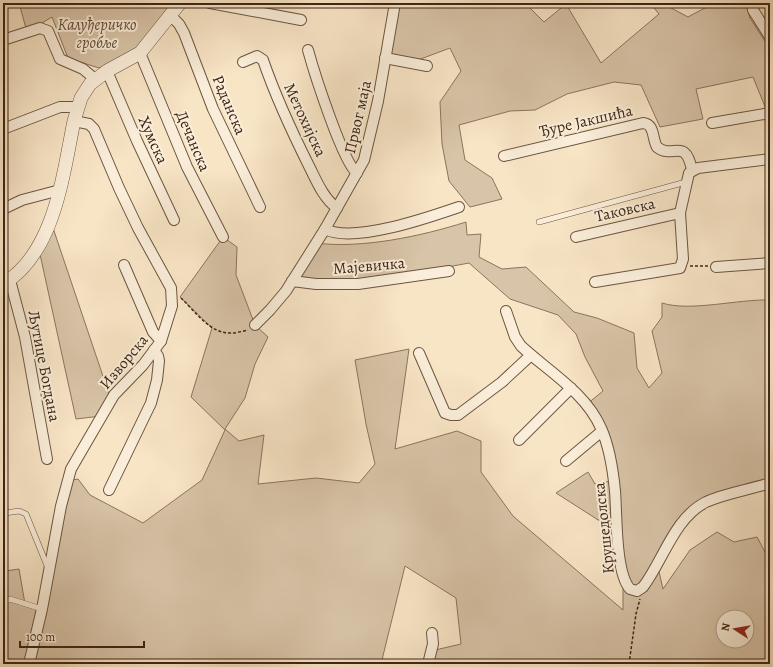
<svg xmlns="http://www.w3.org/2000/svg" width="773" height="667" font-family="Alegreya,serif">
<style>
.green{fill:#d8c4a8;stroke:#8b745e;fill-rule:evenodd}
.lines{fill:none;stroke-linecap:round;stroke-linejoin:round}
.service-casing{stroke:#6c5540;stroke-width:6}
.minor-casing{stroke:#6c5540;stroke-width:12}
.tertiary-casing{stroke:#6c5540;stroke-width:14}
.path{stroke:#3e2514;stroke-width:1.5;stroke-dasharray:3 2;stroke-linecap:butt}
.service{stroke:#faeeda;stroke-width:5}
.minor{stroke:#faeeda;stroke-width:10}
.tertiary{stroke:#faeeda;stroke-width:13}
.labels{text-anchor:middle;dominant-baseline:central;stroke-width:4;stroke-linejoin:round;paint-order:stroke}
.park-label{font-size:16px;font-style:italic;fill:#644d39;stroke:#faeeda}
.street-label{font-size:16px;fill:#3e2514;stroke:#faeeda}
</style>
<rect width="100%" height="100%" fill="#f8e5c6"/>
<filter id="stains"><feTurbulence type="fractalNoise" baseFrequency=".005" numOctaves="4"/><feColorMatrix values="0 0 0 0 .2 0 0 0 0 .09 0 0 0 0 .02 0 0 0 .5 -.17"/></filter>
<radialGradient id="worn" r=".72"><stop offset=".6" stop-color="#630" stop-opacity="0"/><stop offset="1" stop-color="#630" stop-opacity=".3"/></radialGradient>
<!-- green -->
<g class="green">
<path d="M 19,3 L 175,3 L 135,51 L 99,68 L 68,58 L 52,17 L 27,32 Z"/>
<path d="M 395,3 L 525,3 L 544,22 L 566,4 L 601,63 L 659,14 L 650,3 L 662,3 L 688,17 L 714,3 L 746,3 L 750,18 L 770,49 L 770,113 L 768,114 L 753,77 L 696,89 L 703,119 L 660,127 L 641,85 L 614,82 L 567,94 L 535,110 L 510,111 L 459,125 L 465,160 L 492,178 L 502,199 L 470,207 L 449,181 L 442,144 L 440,102 L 461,71 L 450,48 L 410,63 L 385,58 Z"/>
<path d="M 50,219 L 111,400 L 101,416 L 76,419 L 38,245 Z"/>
<path d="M 466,222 L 467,235 L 481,234 L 479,257 L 502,269 L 526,267 L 574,312 L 597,318 L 634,333 L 637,368 L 649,388 L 662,373 L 652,331 L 662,317 L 662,303 C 690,312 738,299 770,300 L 770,478 L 724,495 L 685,519 L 657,563 L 663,589 L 690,550 L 717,532 L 734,542 L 757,537 L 765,552 L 770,554 L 770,664 L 428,664 L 431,651 L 461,644 L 456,598 L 405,566 L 381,664 L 3,664 L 3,605 L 5,600 L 6,571 L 19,569 L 25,604 L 42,609 L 67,481 L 78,479 L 90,495 L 143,523 L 202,480 L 225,430 L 191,397 L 212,328 L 180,297 L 223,237 L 237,247 L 236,275 L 255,325 L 268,337 L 255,364 L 245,398 L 225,429 L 239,441 L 264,435 L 258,484 L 316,478 L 359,483 L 375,464 L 366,424 L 355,360 L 409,349 L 395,449 L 457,431 L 481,441 L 481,472 L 513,516 L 623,610 L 623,576 L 617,532 L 556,493 L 588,472 L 595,484 L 611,481 L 613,473 L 587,404 L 603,391 L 585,357 L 576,334 L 558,315 L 510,299 L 469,263 L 358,284 L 292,281 L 316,243 C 362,249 422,236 466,222 ZM 723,617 L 747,617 L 747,641 L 723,641 Z"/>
</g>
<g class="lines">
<!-- service casing -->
<g class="service-casing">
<g id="service">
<path d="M 539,222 L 686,182"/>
<path d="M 5,513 L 19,511 L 26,514 L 48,568"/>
<path d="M 3,603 L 10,599 L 42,609"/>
</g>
</g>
<!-- minor casing -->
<g class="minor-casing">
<g id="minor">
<path d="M 210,3 L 301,20"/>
<path d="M 752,3 L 753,10 L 770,37"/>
<path d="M 170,15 L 179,24 L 184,33 L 213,109 L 260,207"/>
<path d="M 3,40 L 40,28 L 48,31 L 60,59 L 83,69 L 95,79"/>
<path d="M 308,50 C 314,72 343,163 357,173"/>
<path d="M 140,53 L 187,167 L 223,237"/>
<path d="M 385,58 L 427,66"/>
<path d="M 243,62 L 257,56 L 263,60 C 276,98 292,132 310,168 C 317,182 324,199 337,208"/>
<path d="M 107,71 L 137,141 L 174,220"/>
<path d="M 712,123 L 770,113"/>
<path d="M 3,129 L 60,107 L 77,107"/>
<path d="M 504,156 L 643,123 C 655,124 652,139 657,147 C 673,160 685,136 692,170"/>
<path d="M 3,209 L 22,200 L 60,190"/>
<path d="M 325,229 C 353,244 430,217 459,207"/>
<path d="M 576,237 L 680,213"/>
<path d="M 124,265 L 153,332 L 161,341"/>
<path d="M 716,267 L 770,263"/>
<path d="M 10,280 L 25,337 L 47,459"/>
<path d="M 292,281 L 316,284 L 358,284 L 449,271"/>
<path d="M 595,282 L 680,268 L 683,259 L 680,213 L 689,173 L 698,168 L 770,159"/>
<path d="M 506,311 L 515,337 L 521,346 C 549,372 585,392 601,428 C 610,448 613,470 615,491 C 617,514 615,572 630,589 L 637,591 L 643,587 C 663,561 674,518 706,502 C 726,493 749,490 770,483"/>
<path d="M 255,325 L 270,310 L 286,291 L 325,229 L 364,160 L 378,101 L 395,3"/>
<path d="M 419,353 L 445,413 L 451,415 L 458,415 L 502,382 L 531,355"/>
<path d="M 519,440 L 571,388"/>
<path d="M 566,461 L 602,431"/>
<path d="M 109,490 L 151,403 L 157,380 L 159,361 L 158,356 L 154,350"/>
<path d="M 29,664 L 42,609 L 61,506 L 71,469 L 114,395 L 143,365 L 161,341 L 172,306 L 171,288 L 138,228 L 119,188 L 94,129 L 89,124 L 74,121"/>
<path d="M 428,664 L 433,644 L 432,633"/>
</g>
</g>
<!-- tertiary casing -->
<g class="tertiary-casing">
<path id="tertiary" d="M 3,284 C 55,253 63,174 74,121 L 81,98 L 90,84 L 107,71 L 140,53 L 180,3"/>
</g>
<!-- path -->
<g class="path">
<path d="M 690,266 L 708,266"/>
<path d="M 181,298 C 195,311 211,335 232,333 C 237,333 243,331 248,330"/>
<path d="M 629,664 L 636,614 L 640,599"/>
</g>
<!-- service -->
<use href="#service" class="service"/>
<!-- minor -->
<use href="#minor" class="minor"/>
<!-- tertiary -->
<use href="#tertiary" class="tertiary"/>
</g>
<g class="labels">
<!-- park labels -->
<g class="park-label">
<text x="97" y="25">Калуђеричко<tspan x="97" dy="18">гробље</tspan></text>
</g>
<!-- street labels -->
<g class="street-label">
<text transform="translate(229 105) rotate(67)">Раданска</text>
<text transform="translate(358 117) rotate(-77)">Првог маја</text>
<text transform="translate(305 120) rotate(65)">Метохијска</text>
<text transform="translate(586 121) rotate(-13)">Ђуре Јакшића</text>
<text transform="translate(153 140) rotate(66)">Хумска</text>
<text transform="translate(193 141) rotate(67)">Дечанска</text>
<text transform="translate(625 210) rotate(-13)">Таковска</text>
<text transform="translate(369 266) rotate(-5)">Мајевичка</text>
<text transform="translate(124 362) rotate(-50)">Изворска</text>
<text transform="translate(44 366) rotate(79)">Љутице Богдана</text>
<text transform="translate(604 528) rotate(-96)">Крушедолска</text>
</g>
</g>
<!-- margin -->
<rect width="773" height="667" fill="none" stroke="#f8e5c6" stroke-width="16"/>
<rect x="4" y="4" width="765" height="659" fill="none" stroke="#3e2514" stroke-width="2"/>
<rect x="8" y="8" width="757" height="651" fill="none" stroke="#3e2514"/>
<!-- north arrow -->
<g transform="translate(735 629) rotate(282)"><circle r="19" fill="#faeeda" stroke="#af9e8b"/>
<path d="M0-3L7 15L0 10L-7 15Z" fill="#8f2418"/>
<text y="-6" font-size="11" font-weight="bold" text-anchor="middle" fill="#3e2514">N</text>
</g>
<!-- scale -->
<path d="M20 641v6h124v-6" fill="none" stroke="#3e2514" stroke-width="2"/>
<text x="26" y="641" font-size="12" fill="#3e2514" stroke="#faeeda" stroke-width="3" paint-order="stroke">100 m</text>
<rect width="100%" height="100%" filter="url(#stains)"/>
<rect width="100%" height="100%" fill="url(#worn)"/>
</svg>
